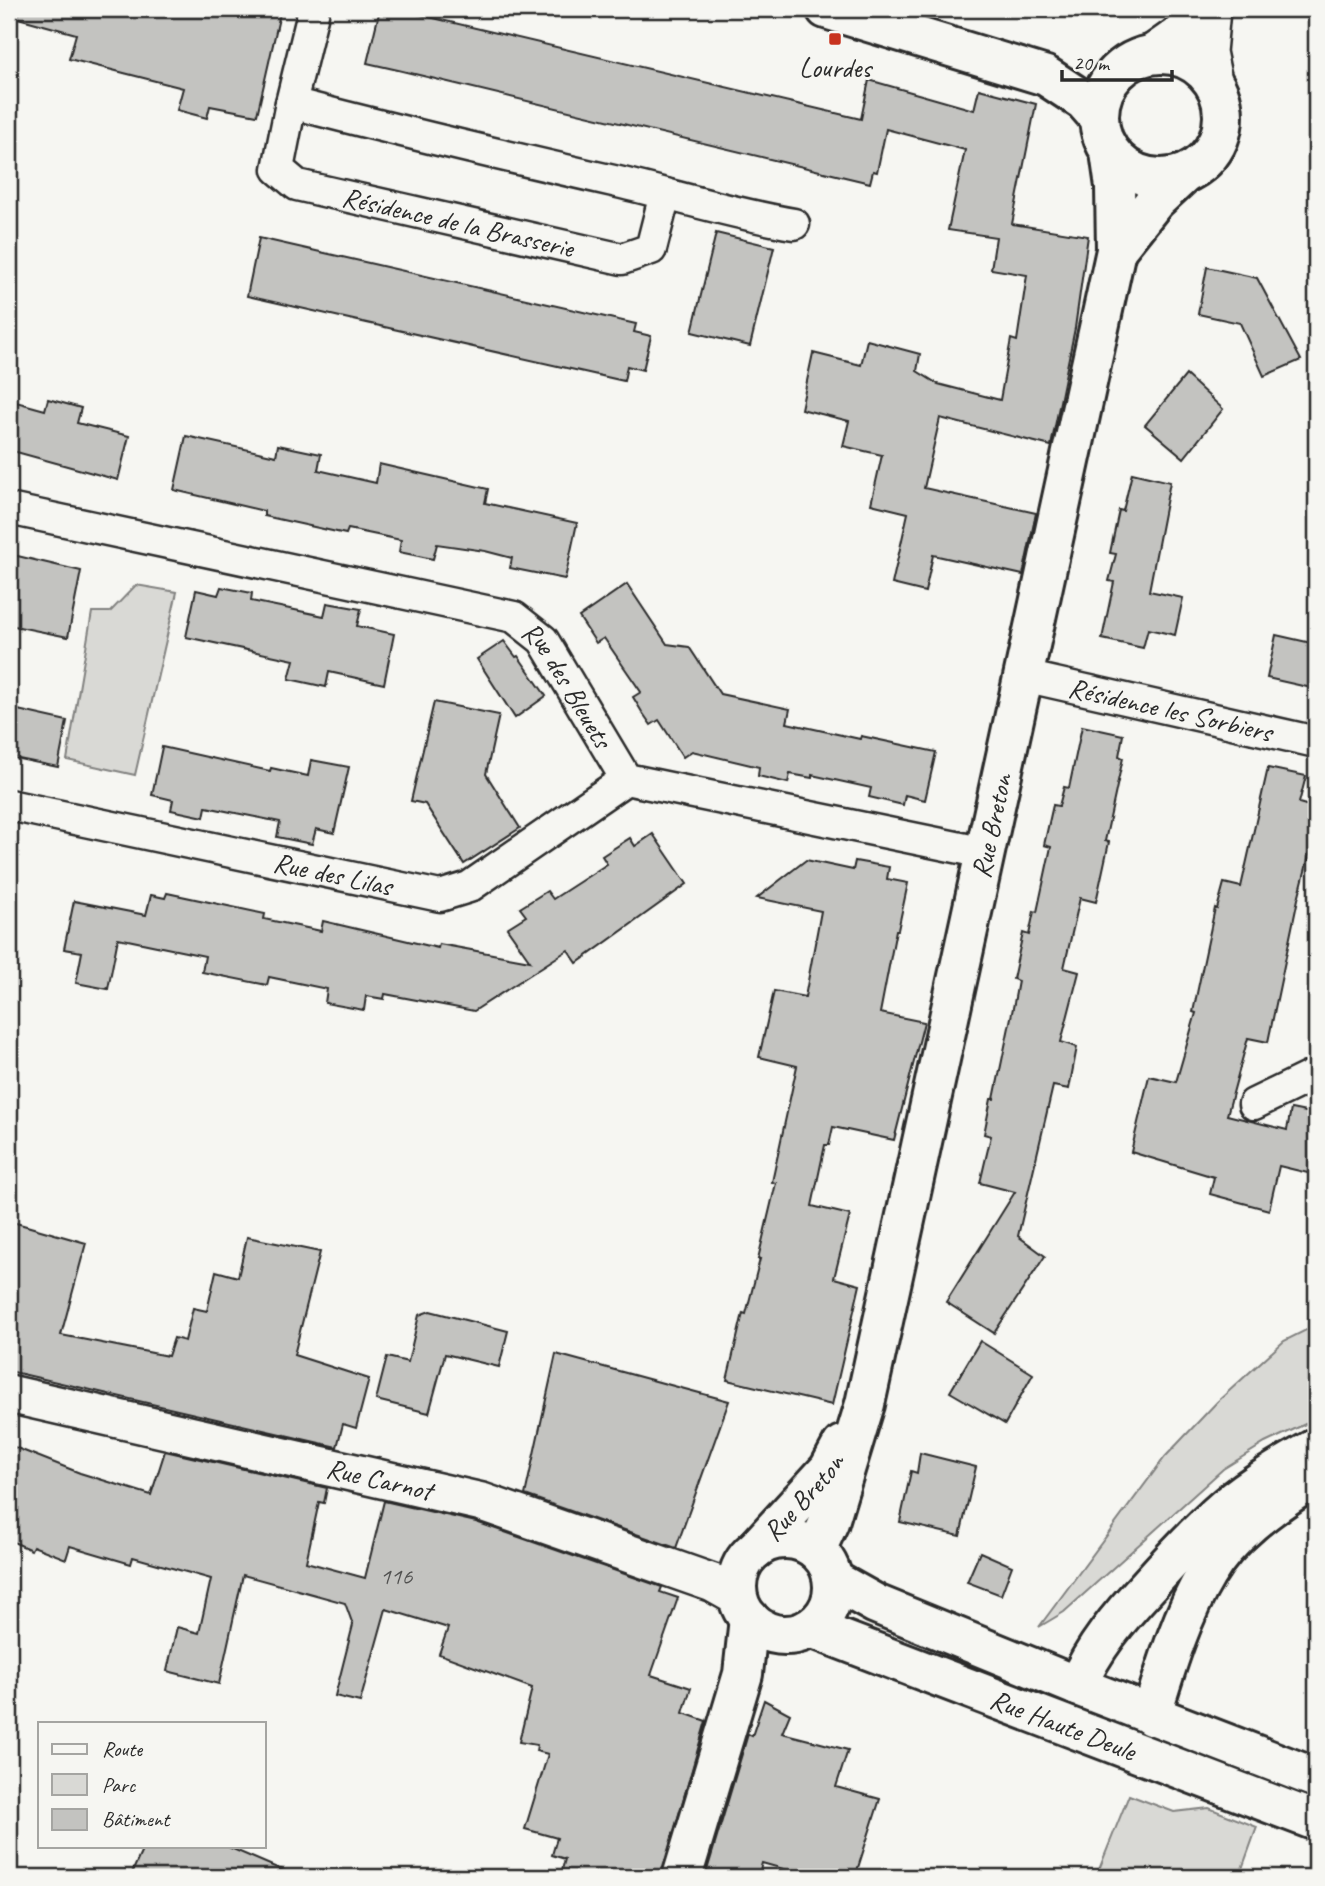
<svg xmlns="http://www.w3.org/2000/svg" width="1325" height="1886" font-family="Caveat,sans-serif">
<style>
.green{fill:#d9d9d5;stroke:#828280;stroke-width:2}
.building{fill:#c3c3c0;stroke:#2b2b2b;stroke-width:2}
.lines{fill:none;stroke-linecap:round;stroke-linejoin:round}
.minor-casing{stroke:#2b2b2b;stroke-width:35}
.tertiary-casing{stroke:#2b2b2b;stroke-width:42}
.secondary-casing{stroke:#2b2b2b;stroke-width:44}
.motorway-casing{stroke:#2b2b2b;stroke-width:44}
.minor{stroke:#f6f6f2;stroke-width:30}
.tertiary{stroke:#f6f6f2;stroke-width:37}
.secondary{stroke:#f6f6f2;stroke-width:38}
.motorway{stroke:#f6f6f2;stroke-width:38}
.poi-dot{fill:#c8321e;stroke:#f6f6f2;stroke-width:2.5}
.labels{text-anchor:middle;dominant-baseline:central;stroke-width:6;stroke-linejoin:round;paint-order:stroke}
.number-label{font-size:24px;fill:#515150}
.poi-label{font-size:28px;fill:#2b2b2b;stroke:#f6f6f2}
.street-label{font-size:28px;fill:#2b2b2b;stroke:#f6f6f2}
</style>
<rect width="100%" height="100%" fill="#f6f6f2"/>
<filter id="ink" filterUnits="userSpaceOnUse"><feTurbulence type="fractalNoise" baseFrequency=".0143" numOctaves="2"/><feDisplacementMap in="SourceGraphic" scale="14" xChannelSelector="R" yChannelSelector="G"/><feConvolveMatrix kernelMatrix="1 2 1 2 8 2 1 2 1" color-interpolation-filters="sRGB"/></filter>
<g filter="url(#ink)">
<!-- green -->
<g class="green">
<path d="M 136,585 L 177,592 L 135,775 L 67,760 L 92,612 L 110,612 Z"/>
<path d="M 1316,1325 L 1316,1419 L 1265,1443 L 1223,1469 L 1064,1612 L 1039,1627 L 1165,1457 L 1217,1402 L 1284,1341 Z"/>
<path d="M 1129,1795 L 1174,1812 L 1209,1808 L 1257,1827 L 1239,1877 L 1096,1877 Z"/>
</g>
<!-- building -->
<g class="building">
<path d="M 19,9 L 281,9 L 257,115 L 210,106 L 207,118 L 177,110 L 183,88 L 69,59 L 76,34 L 18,18 Z"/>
<path d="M 380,9 L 395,9 L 861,119 L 869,80 L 974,110 L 979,89 L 1036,104 L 1012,224 L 1088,236 L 1075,328 L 1051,446 L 940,418 L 924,488 L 1036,513 L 1023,575 L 933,555 L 925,592 L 892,584 L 908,513 L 871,504 L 882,455 L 843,446 L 849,421 L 801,409 L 813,353 L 861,365 L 867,340 L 920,354 L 917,371 L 938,384 L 1000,400 L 1011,339 L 1017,341 L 1027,275 L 991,269 L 996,237 L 948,230 L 965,150 L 886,129 L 877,172 L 873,171 L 870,183 L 398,70 L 367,63 Z"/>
<path d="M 716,233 L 774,247 L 750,346 L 692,332 Z"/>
<path d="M 259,238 L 636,324 L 634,332 L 651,336 L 643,370 L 627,366 L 624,381 L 247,296 Z"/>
<path d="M 1207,267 L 1257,278 L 1301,360 L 1264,376 L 1240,323 L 1198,314 Z"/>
<path d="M 1186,375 L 1223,409 L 1184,458 L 1145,425 Z"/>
<path d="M 48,399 L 81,408 L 77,423 L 129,436 L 118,480 L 9,450 L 9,400 L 45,410 Z"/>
<path d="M 186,436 L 276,456 L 278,445 L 321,454 L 318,470 L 376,483 L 379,464 L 488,489 L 485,503 L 577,523 L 565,579 L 510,568 L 512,558 L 485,551 L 437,544 L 433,559 L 399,552 L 401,540 L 348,529 L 346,534 L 264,516 L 264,511 L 174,490 Z"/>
<path d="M 1132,473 L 1170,482 L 1149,591 L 1183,598 L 1175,635 L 1148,629 L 1143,648 L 1102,639 L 1114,582 L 1109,581 L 1116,554 L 1110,553 L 1119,510 L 1123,511 Z"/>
<path d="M 9,554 L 81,571 L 68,637 L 9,625 Z"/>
<path d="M 627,584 L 667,644 L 689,647 L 720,694 L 790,709 L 787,723 L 860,739 L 861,736 L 936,752 L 925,800 L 905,795 L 903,805 L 869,797 L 871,788 L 812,775 L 812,778 L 790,774 L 788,783 L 758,776 L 759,767 L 692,751 L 683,757 L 659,720 L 651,725 L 642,712 L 633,697 L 641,692 L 604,638 L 596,643 L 579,617 Z"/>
<path d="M 221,587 L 252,593 L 251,601 L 324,616 L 327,603 L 361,609 L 357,626 L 394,634 L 384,684 L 329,672 L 326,687 L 289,679 L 294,660 L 186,637 L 196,590 L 218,595 Z"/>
<path d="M 1276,635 L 1316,644 L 1316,689 L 1267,678 Z"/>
<path d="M 504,641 L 516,657 L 518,656 L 546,696 L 515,718 L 477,659 Z"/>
<path d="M 434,702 L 499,715 L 486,774 L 520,828 L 464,864 L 425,804 L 411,801 Z"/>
<path d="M 9,708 L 67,721 L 58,767 L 9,757 Z"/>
<path d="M 1082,726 L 1123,735 L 1119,756 L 1123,758 L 1105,841 L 1109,842 L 1096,902 L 1080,898 L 1064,968 L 1079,972 L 1061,1042 L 1077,1047 L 1069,1089 L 1053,1086 L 1018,1236 L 1045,1256 L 994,1333 L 946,1302 L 1015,1192 L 980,1183 L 991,1136 L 984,1134 L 991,1099 L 994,1099 L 1014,1003 L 1018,981 L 1013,979 L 1023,933 L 1029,935 L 1034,911 L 1037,912 L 1051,847 L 1044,845 L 1053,805 L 1059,806 L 1064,787 L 1069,788 Z"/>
<path d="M 162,747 L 270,771 L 271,768 L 308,776 L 311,760 L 349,767 L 334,833 L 316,829 L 312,844 L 277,837 L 280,822 L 206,807 L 204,817 L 171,810 L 173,800 L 152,795 Z"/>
<path d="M 1268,768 L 1306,776 L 1299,803 L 1316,808 L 1316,828 L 1298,899 L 1268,1042 L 1248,1038 L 1227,1115 L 1287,1130 L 1291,1109 L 1316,1114 L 1316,1175 L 1279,1166 L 1269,1210 L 1210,1194 L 1214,1177 L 1131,1152 L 1149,1076 L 1176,1082 L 1196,1013 L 1193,1012 L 1215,908 L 1217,909 L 1224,883 L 1241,887 Z"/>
<path d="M 653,834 L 687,884 L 577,963 L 568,950 L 474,1011 L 385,994 L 384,999 L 366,996 L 364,1010 L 325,1003 L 327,989 L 269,977 L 267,985 L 202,972 L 205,956 L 118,938 L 108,989 L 76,983 L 82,952 L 64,949 L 74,901 L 146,915 L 151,895 L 165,898 L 167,893 L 265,914 L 264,919 L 321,931 L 323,921 L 438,948 L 439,944 L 530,961 L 507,928 L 526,916 L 520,908 L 547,891 L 553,899 L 607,864 L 602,856 L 630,838 L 635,846 Z"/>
<path d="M 806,860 L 853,870 L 855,861 L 889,867 L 887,879 L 908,883 L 898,930 L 896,930 L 880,1013 L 924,1022 L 894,1140 L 833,1127 L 829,1145 L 825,1145 L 812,1206 L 850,1215 L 834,1278 L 860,1285 L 832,1405 L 727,1380 L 743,1313 L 746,1314 L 760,1259 L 758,1259 L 776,1183 L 772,1182 L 797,1066 L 759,1057 L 774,991 L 805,997 L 821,911 L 757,898 Z"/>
<path d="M 9,1221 L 86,1243 L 61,1335 L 168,1356 L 174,1338 L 185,1341 L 193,1308 L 207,1311 L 216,1271 L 238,1277 L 247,1237 L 320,1252 L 294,1355 L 369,1379 L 356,1428 L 343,1424 L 337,1447 L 9,1371 Z"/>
<path d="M 430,1311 L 508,1331 L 499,1367 L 445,1354 L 429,1413 L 376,1400 L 387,1357 L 408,1362 L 419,1315 Z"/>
<path d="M 980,1341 L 1033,1374 L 1005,1424 L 950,1392 Z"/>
<path d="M 556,1354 L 729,1401 L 676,1548 L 525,1495 Z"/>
<path d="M 9,1445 L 80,1473 L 151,1495 L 165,1451 L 327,1488 L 324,1503 L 319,1502 L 306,1562 L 365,1578 L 384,1501 L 476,1522 L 662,1587 L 660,1592 L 678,1598 L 651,1675 L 691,1688 L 683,1713 L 706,1721 L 661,1877 L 560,1877 L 565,1859 L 552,1855 L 557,1838 L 525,1829 L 548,1754 L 536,1751 L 537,1745 L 519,1742 L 532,1688 L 439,1654 L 448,1628 L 386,1609 L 360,1702 L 335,1696 L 353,1625 L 345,1603 L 243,1575 L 219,1684 L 167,1671 L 177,1627 L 199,1633 L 211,1579 L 133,1557 L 131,1564 L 70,1546 L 66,1559 L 33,1546 L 31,1550 L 9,1540 Z"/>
<path d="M 920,1453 L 976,1467 L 960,1536 L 900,1522 L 911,1471 L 917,1473 Z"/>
<path d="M 980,1552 L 1012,1566 L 1001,1595 L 967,1582 Z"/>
<path d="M 764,1700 L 790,1714 L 782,1733 L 848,1750 L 836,1787 L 880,1799 L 855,1877 L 812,1877 L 762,1863 L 758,1877 L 705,1877 L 748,1734 L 752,1736 Z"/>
<path d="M 144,1846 L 226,1846 L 298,1877 L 130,1877 Z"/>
</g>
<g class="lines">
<!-- minor casing -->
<g class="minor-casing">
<g id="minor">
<path id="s1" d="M 314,9 L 291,103 L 278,169 L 297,185 L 622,259 L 651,249 L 665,194"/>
<path d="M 291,103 C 399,131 508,157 618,182 C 677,196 734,214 794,224"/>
<path id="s2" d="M 9,509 L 514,617 L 543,640 L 626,779 L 985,853"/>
<path id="s3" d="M 1024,676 L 1316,742"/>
<path id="s4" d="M 9,805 L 440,896 L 469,887 L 626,779"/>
<path d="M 1254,1104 L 1316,1074"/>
</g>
</g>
<!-- tertiary casing -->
<g class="tertiary-casing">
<g id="tertiary">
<path d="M 1211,10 L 1207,52 L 1213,81"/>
<path d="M 1152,54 L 1186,30 L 1212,9"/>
<path id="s5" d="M 9,1394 L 482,1502 L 713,1583 L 738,1597"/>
</g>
</g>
<!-- secondary casing -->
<g class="secondary-casing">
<g id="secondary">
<path d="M 826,9 L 1046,76 L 1084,101 L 1098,117"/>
<circle cx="1161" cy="116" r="62"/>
<path d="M 1116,250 L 1155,201 L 1184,174"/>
<circle cx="785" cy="1587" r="48"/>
<path id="s6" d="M 756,1549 L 829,1469 L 842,1445"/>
<path id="s7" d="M 816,1550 L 829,1522 L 865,1404 L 1116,250 L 1115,187 L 1110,152"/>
<path d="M 833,1580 L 876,1604 L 1077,1686 L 1316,1778"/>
<path id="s8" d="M 811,1628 L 1316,1821"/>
<path d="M 682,1877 L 743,1674 L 749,1618"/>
</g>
</g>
<!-- motorway casing -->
<g class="motorway-casing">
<g id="motorway">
<path d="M 1077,1686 C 1093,1648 1120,1616 1148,1586 C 1173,1558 1198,1531 1227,1506 C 1254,1483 1286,1465 1316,1448"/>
<path d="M 1151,1716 C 1165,1671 1181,1616 1206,1575 C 1229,1535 1271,1506 1309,1481"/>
</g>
</g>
<!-- minor -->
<use href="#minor" class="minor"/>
<!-- tertiary -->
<use href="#tertiary" class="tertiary"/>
<!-- secondary -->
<use href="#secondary" class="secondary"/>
<!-- motorway -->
<use href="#motorway" class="motorway"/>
</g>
</g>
<!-- markers -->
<rect class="poi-dot" x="828" y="32" width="14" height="14" rx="3.5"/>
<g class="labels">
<!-- number labels -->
<g class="number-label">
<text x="396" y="1576">116</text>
</g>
<!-- poi labels -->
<g class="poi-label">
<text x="835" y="67">Lourdes</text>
</g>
<!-- street labels -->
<g class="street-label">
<text stroke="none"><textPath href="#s1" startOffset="354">Résidence de la Brasserie</textPath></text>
<text stroke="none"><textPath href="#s2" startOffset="604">Rue des Bleuets</textPath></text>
<text stroke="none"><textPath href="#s3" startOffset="150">Résidence les Sorbiers</textPath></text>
<text stroke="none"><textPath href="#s7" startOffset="746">Rue Breton</textPath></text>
<text stroke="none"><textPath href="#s4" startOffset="331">Rue des Lilas</textPath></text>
<text stroke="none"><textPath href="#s5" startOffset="380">Rue Carnot</textPath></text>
<text stroke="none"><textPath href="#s6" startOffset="70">Rue Breton</textPath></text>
<text stroke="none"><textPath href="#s8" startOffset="270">Rue Haute Deule</textPath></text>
</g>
</g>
<!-- margin -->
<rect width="1325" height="1886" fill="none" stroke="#f6f6f2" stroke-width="35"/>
<rect x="18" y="18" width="1290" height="1851" fill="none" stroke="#2b2b2b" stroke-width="2.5" filter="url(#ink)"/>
<!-- legend -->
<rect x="38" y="1722" width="228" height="126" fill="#f6f6f2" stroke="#a5a5a2" stroke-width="2"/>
<rect x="52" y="1744" width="35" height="10" fill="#f6f6f2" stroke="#a5a5a2" stroke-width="2"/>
<text x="102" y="1756" font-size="21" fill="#2b2b2b">Route</text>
<rect x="52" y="1774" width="35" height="21" fill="#d9d9d5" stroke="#a5a5a2" stroke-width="2"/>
<text x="102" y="1792" font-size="21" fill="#2b2b2b">Parc</text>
<rect x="52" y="1809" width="35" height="21" fill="#c3c3c0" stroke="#a5a5a2" stroke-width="2"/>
<text x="102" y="1826" font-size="21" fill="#2b2b2b">Bâtiment</text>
<!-- scale -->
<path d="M1062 70v10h110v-10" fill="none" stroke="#2b2b2b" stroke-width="3.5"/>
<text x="1073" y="70" font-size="21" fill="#2b2b2b" stroke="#f6f6f2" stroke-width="5" paint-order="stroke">20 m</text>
</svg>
